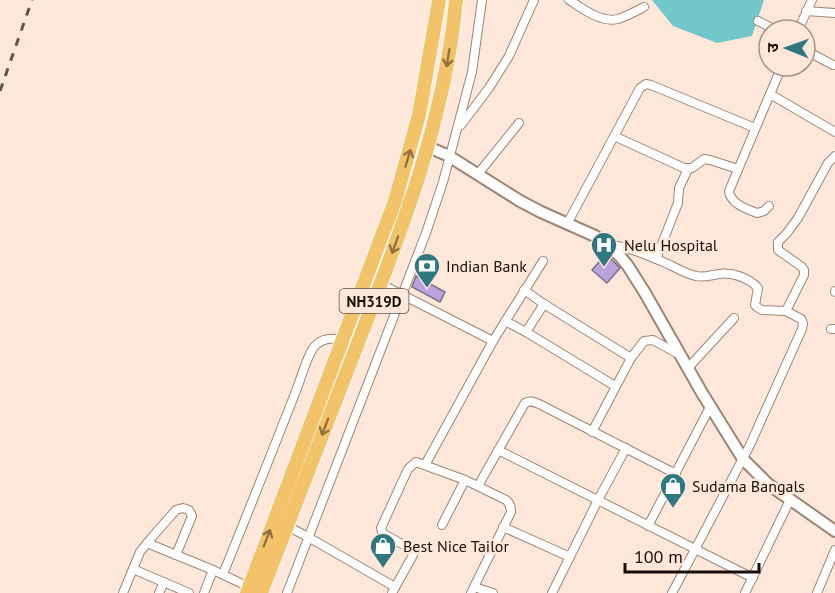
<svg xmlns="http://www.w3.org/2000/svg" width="835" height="593" font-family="'PT Sans','Noto Sans Devanagari',sans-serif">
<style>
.water{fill:#71c7ca}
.building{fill:#baa3dc;stroke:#7b728a;stroke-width:1.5}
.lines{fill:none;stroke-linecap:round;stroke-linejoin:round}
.street-casing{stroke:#9e8475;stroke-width:10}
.secondary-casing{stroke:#9e8475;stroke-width:14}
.highway-casing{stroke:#fff;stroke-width:16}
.street{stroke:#fff;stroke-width:8}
.secondary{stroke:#fff;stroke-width:10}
.highway{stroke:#f3c36a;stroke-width:14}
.rail{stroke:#63554d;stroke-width:3;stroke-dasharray:8 8;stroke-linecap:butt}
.oneway{stroke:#90723e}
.labels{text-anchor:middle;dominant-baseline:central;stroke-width:5;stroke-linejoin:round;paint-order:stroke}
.shield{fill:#ffe8da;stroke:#5d5048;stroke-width:1.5}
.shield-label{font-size:15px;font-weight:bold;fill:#180f09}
.poi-label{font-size:16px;fill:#180f09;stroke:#ffe8da;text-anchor:start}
</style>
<rect width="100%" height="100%" fill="#ffe8da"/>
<!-- water -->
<path class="water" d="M 652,0 L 764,0 L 752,36 L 717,43 L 673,26 Z"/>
<!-- building -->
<g class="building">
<path d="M 606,254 L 620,268 L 607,283 L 592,270 Z"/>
<path d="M 416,276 L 445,292 L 440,302 L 412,287 Z"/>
</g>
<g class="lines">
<!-- street casing -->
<g class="street-casing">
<g id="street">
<path d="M 569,0 C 583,9 601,23 618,19 C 627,16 636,11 644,7"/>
<path d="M 806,11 L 835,13"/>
<path d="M 758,21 L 776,30"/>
<path d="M 798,30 L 812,0"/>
<path d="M 805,50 L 833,65"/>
<path d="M 782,66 L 770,94 L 835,132"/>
<path d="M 461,125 L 489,88 L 509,56 L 534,0"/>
<path d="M 614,136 L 684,168 L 692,168 L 704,159 L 710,160 L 738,169"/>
<path d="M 478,174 L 519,123"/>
<path d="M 769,206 L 764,211 L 757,213 C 746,209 730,203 729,191 L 770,94"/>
<path d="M 567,224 L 640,88 L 646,84 L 651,85 L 755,128"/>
<path d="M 607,244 C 629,247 650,256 670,265 C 678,269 687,274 696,276 C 704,278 711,275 719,274 C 733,272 749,278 758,288 L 755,305 L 757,307 L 762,310 L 786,311 L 801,319 L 803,323 L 802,329 L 750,445 L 672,593"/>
<path d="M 656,259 L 678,203 L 679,188 L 688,169"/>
<path d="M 381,284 L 493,341"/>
<path d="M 524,290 L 544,304"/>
<path d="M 835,292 L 835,291"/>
<path d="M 786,311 L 804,275 L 804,270 L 802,267 L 778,250 L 778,242 L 787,233 L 798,218 L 828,163 L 835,156"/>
<path d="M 505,321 L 526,332 L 615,386"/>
<path d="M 831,329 L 835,329"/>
<path d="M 526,332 L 544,304 L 631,358"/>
<path d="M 688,368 L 734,318"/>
<path d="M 592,432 L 631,358 L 644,341 L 653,340 L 680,355"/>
<path d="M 498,450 L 753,578"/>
<path d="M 425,465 L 493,341 L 543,261"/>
<path d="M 478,486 L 525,403 C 530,400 534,402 539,404 L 676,474"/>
<path d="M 442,525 L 465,480"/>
<path d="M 287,526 L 308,537 L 395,587"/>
<path d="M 648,526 L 710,407"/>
<path d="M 503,527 L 570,557"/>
<path d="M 147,543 L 213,570 L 249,587"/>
<path d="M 133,569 L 189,593"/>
<path d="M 223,574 C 248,513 272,452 296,391 C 300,381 309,350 316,345 C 323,338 333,338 342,340"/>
<path d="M 474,587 L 493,593"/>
<path d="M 123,593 L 140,552 L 153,536 L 176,510 L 183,508 L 189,510 L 192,516 L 176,555"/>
<path d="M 159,593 L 164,582"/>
<path d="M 204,593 L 213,570"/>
<path d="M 287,593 L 426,233 L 443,182 L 472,72 L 482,0"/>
<path d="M 392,593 L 413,555 L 411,549 L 384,534 L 382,532 L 381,528 L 408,469 L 416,462 L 465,480 L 506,500 C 510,503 511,507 511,512 L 471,593"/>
<path d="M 552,593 L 598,500 L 626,448"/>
<path d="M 745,593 L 790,500"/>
<path d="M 817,593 L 835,550"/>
</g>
</g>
<!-- secondary casing -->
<g class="secondary-casing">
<path id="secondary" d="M 428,147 L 447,155 L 520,201 L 541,212 L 595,236 L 619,255 L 628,266 L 645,293 L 702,393 L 743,459 L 768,484 L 835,531"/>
</g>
<!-- highway casing -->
<g class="highway-casing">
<g id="highway">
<path d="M 247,593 L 395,201 L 419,115 L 439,0"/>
<path d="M 261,593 C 293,511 324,429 356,348 C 400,235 445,121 456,0"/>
</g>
</g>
<!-- street -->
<use href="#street" class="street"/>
<!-- secondary -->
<use href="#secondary" class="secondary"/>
<!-- highway -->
<use href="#highway" class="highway"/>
<!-- rail -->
<path class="rail" d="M 0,91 L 32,0"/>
</g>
<!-- one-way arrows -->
<defs><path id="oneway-shaft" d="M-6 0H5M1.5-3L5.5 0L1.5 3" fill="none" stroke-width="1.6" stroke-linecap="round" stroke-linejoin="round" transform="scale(1.5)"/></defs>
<g class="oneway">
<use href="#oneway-shaft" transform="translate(448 58) rotate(99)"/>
<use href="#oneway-shaft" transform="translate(408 158) rotate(-73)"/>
<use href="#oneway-shaft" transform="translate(395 245) rotate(110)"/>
<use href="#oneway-shaft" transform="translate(325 427) rotate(111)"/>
<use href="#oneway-shaft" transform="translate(267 538) rotate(-69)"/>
</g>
<!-- icons -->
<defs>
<g id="hospital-pin" transform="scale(1.35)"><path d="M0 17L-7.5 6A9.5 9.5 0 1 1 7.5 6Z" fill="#2f787f" stroke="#ffe8da"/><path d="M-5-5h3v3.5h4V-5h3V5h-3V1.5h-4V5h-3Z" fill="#fff"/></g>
<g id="bank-pin" transform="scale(1.35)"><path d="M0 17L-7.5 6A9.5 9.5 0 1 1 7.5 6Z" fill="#2f787f" stroke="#ffe8da"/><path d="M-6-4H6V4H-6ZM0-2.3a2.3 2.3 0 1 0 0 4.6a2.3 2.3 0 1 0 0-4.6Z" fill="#fff"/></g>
<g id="shop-pin" transform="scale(1.35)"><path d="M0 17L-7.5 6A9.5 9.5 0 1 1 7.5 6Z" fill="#2f787f" stroke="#ffe8da"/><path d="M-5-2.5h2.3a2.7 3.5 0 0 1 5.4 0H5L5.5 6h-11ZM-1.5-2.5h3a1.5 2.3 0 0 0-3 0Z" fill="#fff"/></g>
</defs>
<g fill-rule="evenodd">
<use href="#hospital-pin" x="604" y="245"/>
<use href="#bank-pin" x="427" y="266"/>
<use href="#shop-pin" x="673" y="486"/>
<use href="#shop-pin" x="383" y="546"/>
</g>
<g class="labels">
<!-- shield labels -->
<rect class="shield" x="339.5" y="289" width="69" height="24" rx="4.5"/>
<g class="shield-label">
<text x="374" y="301">NH319D</text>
</g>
<!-- poi labels -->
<g class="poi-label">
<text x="624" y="245">Nelu Hospital</text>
<text x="446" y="266">Indian Bank</text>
<text x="692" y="486">Sudama Bangals</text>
<text x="403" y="546">Best Nice Tailor</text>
</g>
</g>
<!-- north arrow -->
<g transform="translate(787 48) rotate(271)"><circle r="28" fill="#ffe8da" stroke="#a39186" stroke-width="1.5"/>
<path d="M0-4.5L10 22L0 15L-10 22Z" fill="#2f787f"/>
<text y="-9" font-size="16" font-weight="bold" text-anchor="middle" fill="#180f09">उ</text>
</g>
<!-- scale -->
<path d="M625 563v9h134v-9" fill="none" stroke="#180f09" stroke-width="3"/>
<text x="634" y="563" font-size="18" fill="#180f09" stroke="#ffe8da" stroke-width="4.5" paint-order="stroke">100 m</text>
</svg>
